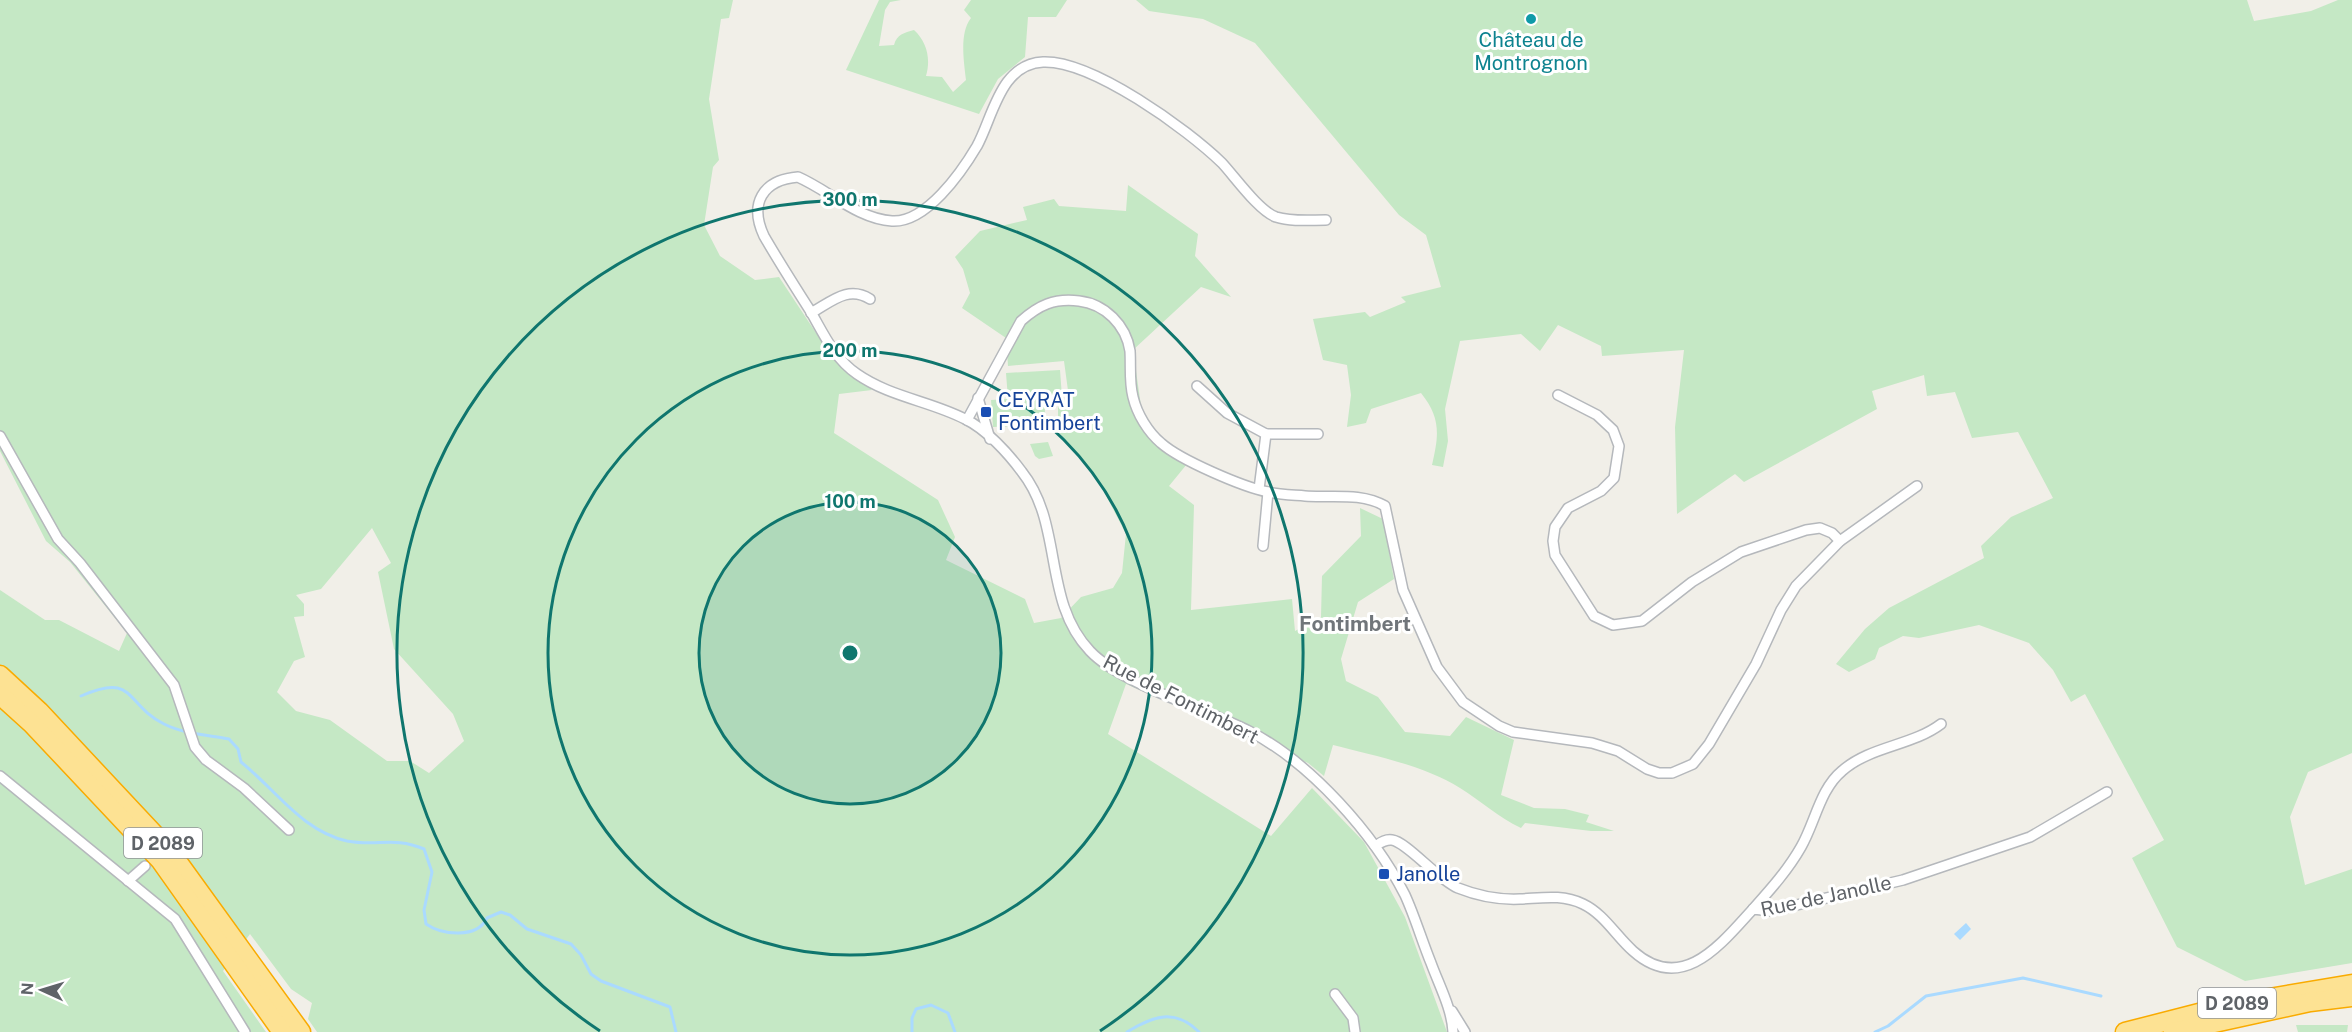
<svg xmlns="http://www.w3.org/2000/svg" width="2352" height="1032" font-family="'Public Sans',sans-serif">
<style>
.green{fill:#c5e8c5;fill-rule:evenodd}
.water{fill:#aadaff}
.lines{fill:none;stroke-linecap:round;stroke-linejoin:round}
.stream{stroke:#aadaff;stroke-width:3}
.street-tunnel{stroke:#ccccc8;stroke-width:9;stroke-dasharray:9 4.5;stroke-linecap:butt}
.street-casing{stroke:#b5b8bc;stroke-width:12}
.highway-casing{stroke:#f9ab00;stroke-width:21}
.street{stroke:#fff;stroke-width:9}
.highway{stroke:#fde293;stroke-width:18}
.ring{fill:none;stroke:#0f766e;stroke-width:3}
.culture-dot{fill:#0f9aa8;stroke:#fff;stroke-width:2}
.transit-dot{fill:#1a4fb4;stroke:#fff;stroke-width:2}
.labels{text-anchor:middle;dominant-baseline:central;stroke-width:6;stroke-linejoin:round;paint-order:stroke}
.shield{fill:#fff;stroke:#8f9295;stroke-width:1.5}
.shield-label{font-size:18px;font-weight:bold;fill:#5f6368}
.culture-label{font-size:20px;fill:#0d838f;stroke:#fff}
.transit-label{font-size:20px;fill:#164399;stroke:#fff;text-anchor:start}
.street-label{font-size:20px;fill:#5f6368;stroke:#fff}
.neighbourhood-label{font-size:21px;font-weight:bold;fill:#70757a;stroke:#fff}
.centre{fill:#0f766e;stroke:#fff;stroke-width:3}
.ring-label{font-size:18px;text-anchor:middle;font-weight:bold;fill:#0f766e;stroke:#fff;stroke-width:6;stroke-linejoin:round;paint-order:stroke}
</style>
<rect width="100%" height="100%" fill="#f1efe8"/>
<!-- green -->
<g class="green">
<path d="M 0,0 L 733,0 L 729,18 L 721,19 L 709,99 L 719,160 L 713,167 L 704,225 L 720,256 L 755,280 L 779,277 L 832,357 L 872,390 L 839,394 L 834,433 L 938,500 L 955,537 L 946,560 L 1025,599 L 1034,623 L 1061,618 L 1081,597 L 1113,588 L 1122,573 L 1126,534 L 1098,480 L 1058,431 L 1058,406 L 1069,398 L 1064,361 L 1008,366 L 1006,338 L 962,308 L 970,293 L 963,269 L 955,257 L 980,231 L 1027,220 L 1023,207 L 1054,199 L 1059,206 L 1126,211 L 1128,185 L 1198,234 L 1195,256 L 1231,297 L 1201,287 L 1133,350 L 1144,427 L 1187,464 L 1169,486 L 1194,505 L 1191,610 L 1292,599 L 1295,631 L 1321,617 L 1322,576 L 1361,536 L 1360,508 L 1383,519 L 1394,579 L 1358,602 L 1341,659 L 1346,681 L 1378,697 L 1405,732 L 1450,736 L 1466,717 L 1514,740 L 1501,795 L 1534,808 L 1565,809 L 1589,815 L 1586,822 L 1614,831 L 1591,831 L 1525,823 L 1521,828 C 1498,817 1481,801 1460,788 C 1426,766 1372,755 1333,745 L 1324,776 L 1308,763 L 1126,684 L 1108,734 L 1271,836 L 1312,788 L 1364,842 L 1405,917 L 1447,1032 L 317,1032 L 308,1019 L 312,1003 L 291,989 L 250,934 L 223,971 L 266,1032 L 0,1032 L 0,590 L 45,620 L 59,620 L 119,651 L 127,633 L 70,562 L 46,541 L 0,451 ZM 372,528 L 391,563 L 378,572 L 394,649 L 453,714 L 464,741 L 429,773 L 410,761 L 387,761 L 330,720 L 296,711 L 277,692 L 294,661 L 305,657 L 294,617 L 304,616 L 304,604 L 296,595 L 321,589 Z"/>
<path d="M 879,0 L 901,0 L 890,2 L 885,10 L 879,46 L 894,45 C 897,34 904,33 914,30 C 927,42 931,59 926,76 L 942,77 L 953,92 L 966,80 C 964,62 959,33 971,18 L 964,10 L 971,0 L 1067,0 L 1056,17 L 1028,17 L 1025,57 L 998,79 L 979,114 L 846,70 Z"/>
<path d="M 1136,0 L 2247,0 L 2254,21 L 2311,11 L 2338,0 L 2352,0 L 2352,753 L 2308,772 L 2290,817 L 2305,885 L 2352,869 L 2352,963 L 2245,981 L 2177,947 L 2132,858 L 2164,840 L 2085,694 L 2071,702 L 2053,670 L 2029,643 L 1979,625 L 1919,638 L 1903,636 L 1879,648 L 1875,659 L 1849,672 L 1836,664 L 1865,629 L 1889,608 L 1984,558 L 1981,546 L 2011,517 L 2053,498 L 2018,432 L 1972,438 L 1955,392 L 1927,396 L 1924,375 L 1872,391 L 1877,409 L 1744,482 L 1735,474 L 1677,514 L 1675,427 L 1684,350 L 1602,356 L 1601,346 L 1558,325 L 1540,351 L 1521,334 L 1460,341 L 1445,409 L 1448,441 L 1443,467 L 1432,465 C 1439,435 1441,418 1421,393 L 1371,409 L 1366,423 L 1347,427 L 1351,395 L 1347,365 L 1323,360 L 1313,319 L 1365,312 L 1370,317 L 1406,302 L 1401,297 L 1441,287 L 1426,235 L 1399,215 L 1255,43 L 1203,19 L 1149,11 Z"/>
<path d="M 1060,370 L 1062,397 L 1044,398 L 1046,425 L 993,427 L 991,400 L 1008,399 L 1006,373 Z"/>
<path d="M 1048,442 L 1053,456 L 1039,459 L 1035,456 L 1030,444 Z"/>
<path d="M 2296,1025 L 2348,1025 L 2347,1032 L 2298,1032 Z"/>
</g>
<!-- water -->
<path class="water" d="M 1966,923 L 1971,929 L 1960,940 L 1954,934 Z"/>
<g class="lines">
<!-- stream -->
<g class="stream">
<path d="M 81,696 C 136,672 124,704 164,724 C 184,734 208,735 229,739 L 238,749 L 241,762 C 276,790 302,831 347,841 C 378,847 393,836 424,849 L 432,872 L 424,910 L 426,924 C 442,935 477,939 487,918 L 501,912 L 510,915 L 527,929 L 571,944 L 581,955 L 591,974 L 601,981 L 670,1007 L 676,1032"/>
<path d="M 912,1032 L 912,1018 L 916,1009 L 931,1005 L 948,1013 L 955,1032"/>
<path d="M 1127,1032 C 1153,1016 1175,1008 1199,1032"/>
<path d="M 1875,1032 L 1888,1026 L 1926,996 L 2023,978 L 2101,996"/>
</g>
<!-- street-tunnel -->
<path class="street-tunnel" d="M 166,849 L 183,835"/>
<!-- street casing -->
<g class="street-casing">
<g id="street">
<path d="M 1326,220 C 1310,220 1292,222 1276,217 C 1259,211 1235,177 1222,163 C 1187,129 1092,60 1043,62 C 1000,64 993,117 977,146 C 961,173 926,223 892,221 C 858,219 828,190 798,177 C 762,180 749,204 764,236 C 779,262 795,287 811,312 C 824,335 835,359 857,374 C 890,397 930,401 965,419 C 986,429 1008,453 1022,472 C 1064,525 1042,601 1090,651 C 1121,684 1206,709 1249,731 C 1311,763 1374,834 1405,895 C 1415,917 1422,941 1431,963 C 1439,985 1452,1009 1453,1032"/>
<path d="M 811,313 C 831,302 848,285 870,299"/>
<path d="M 1197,386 L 1227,413 L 1266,434"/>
<path d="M 1558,395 L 1597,415 L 1613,430 L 1619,446 L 1614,478 L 1601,491 L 1568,508 L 1555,527 L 1553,541 L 1555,555 L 1594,616 L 1613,625 L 1642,621 L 1692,582 L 1741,552 L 1806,530 L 1820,528 L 1832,533 L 1840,541"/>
<path d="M 978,398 L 990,439"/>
<path d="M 967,420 L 1021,321 C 1039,305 1054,298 1079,301 C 1105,304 1126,325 1130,351 C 1131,366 1129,382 1133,397 C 1137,414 1148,432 1161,443 C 1180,460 1243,487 1268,492 C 1280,495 1293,495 1305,496 C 1331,498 1361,492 1385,506 L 1403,590 L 1437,667 L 1463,702 L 1499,726 L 1513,732 L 1592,743 L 1618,751 L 1647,769 L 1659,773 L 1672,773 L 1693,764 L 1709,744 L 1756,664 L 1781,610 L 1796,586 L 1840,541 L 1917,486"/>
<path d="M 0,436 L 58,539 L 80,563 L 174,685 L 195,747 L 206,760 L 244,788 L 289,830"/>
<path d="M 1259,489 L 1266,434 L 1318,434"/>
<path d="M 1263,546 L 1268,492"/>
<path d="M 0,776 L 175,919 L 245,1032"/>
<path d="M 1375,846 C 1380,843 1385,839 1392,840 C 1407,842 1437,879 1458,888 C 1478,896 1498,900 1520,899 C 1542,898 1562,894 1583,904 C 1604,914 1616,936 1633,951 C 1682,995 1721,944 1753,909 L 1771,911 L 1903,880 L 2030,837 L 2107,792"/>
<path d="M 128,881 L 145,866"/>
<path d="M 1753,909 C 1770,890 1788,870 1801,847 C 1815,823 1820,789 1842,771 C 1870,746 1912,746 1941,724"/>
<path d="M 1335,994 L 1353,1018 L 1355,1032"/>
<path d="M 1452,1011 L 1465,1032"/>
</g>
</g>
<!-- highway casing -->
<g class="highway-casing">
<g id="highway">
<path d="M 0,675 L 39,711 L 170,851 L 301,1032"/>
<path d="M 0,695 L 32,724 L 160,860 L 282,1032"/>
<path d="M 2125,1032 L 2234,1004 L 2352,984"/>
<path d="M 2173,1032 L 2310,1002 L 2352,997"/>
</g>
</g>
<!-- street -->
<use href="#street" class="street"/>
<!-- highway -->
<use href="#highway" class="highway"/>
</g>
<!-- distance rings -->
<circle cx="850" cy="653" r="151" fill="#0f766e" fill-opacity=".12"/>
<g class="ring">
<circle cx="850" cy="653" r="151"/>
<circle cx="850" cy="653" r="302"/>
<path d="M600 1031A453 453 0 1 1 1100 1031"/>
</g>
<!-- markers -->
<circle class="culture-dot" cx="1531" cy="19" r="6"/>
<g class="transit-dot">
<rect x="980" y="406" width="12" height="12" rx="3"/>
<rect x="1378" y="868" width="12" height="12" rx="3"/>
</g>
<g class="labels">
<!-- shield labels -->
<g class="shield">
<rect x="124" y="828" width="78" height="30" rx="4.5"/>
<rect x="2198" y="988" width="78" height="30" rx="4.5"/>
</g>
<g class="shield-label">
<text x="163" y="843">D 2089</text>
<text x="2237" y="1003">D 2089</text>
</g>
<!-- culture labels -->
<g class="culture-label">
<text x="1531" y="40">Château de<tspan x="1531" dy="23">Montrognon</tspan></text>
</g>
<!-- transit labels -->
<g class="transit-label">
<text x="998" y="400">CEYRAT<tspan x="998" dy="23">Fontimbert</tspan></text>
<text x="1396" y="874">Janolle</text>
</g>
<!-- street labels -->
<g class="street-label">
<text transform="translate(1181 699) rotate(27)">Rue de Fontimbert</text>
<text transform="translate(1826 896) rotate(-12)">Rue de Janolle</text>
</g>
<!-- neighbourhood labels -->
<g class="neighbourhood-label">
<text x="1355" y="623">Fontimbert</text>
</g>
</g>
<circle cx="850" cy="653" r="9" class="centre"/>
<g class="ring-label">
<text x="850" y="206">300 m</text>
<text x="850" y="357">200 m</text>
<text x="850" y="508">100 m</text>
</g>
<!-- north arrow -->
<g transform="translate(42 990) rotate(274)" stroke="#ffffff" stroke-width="4.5" paint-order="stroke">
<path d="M0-4.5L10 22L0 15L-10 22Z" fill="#5f6368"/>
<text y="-9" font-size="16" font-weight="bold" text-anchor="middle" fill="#5f6368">N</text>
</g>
</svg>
